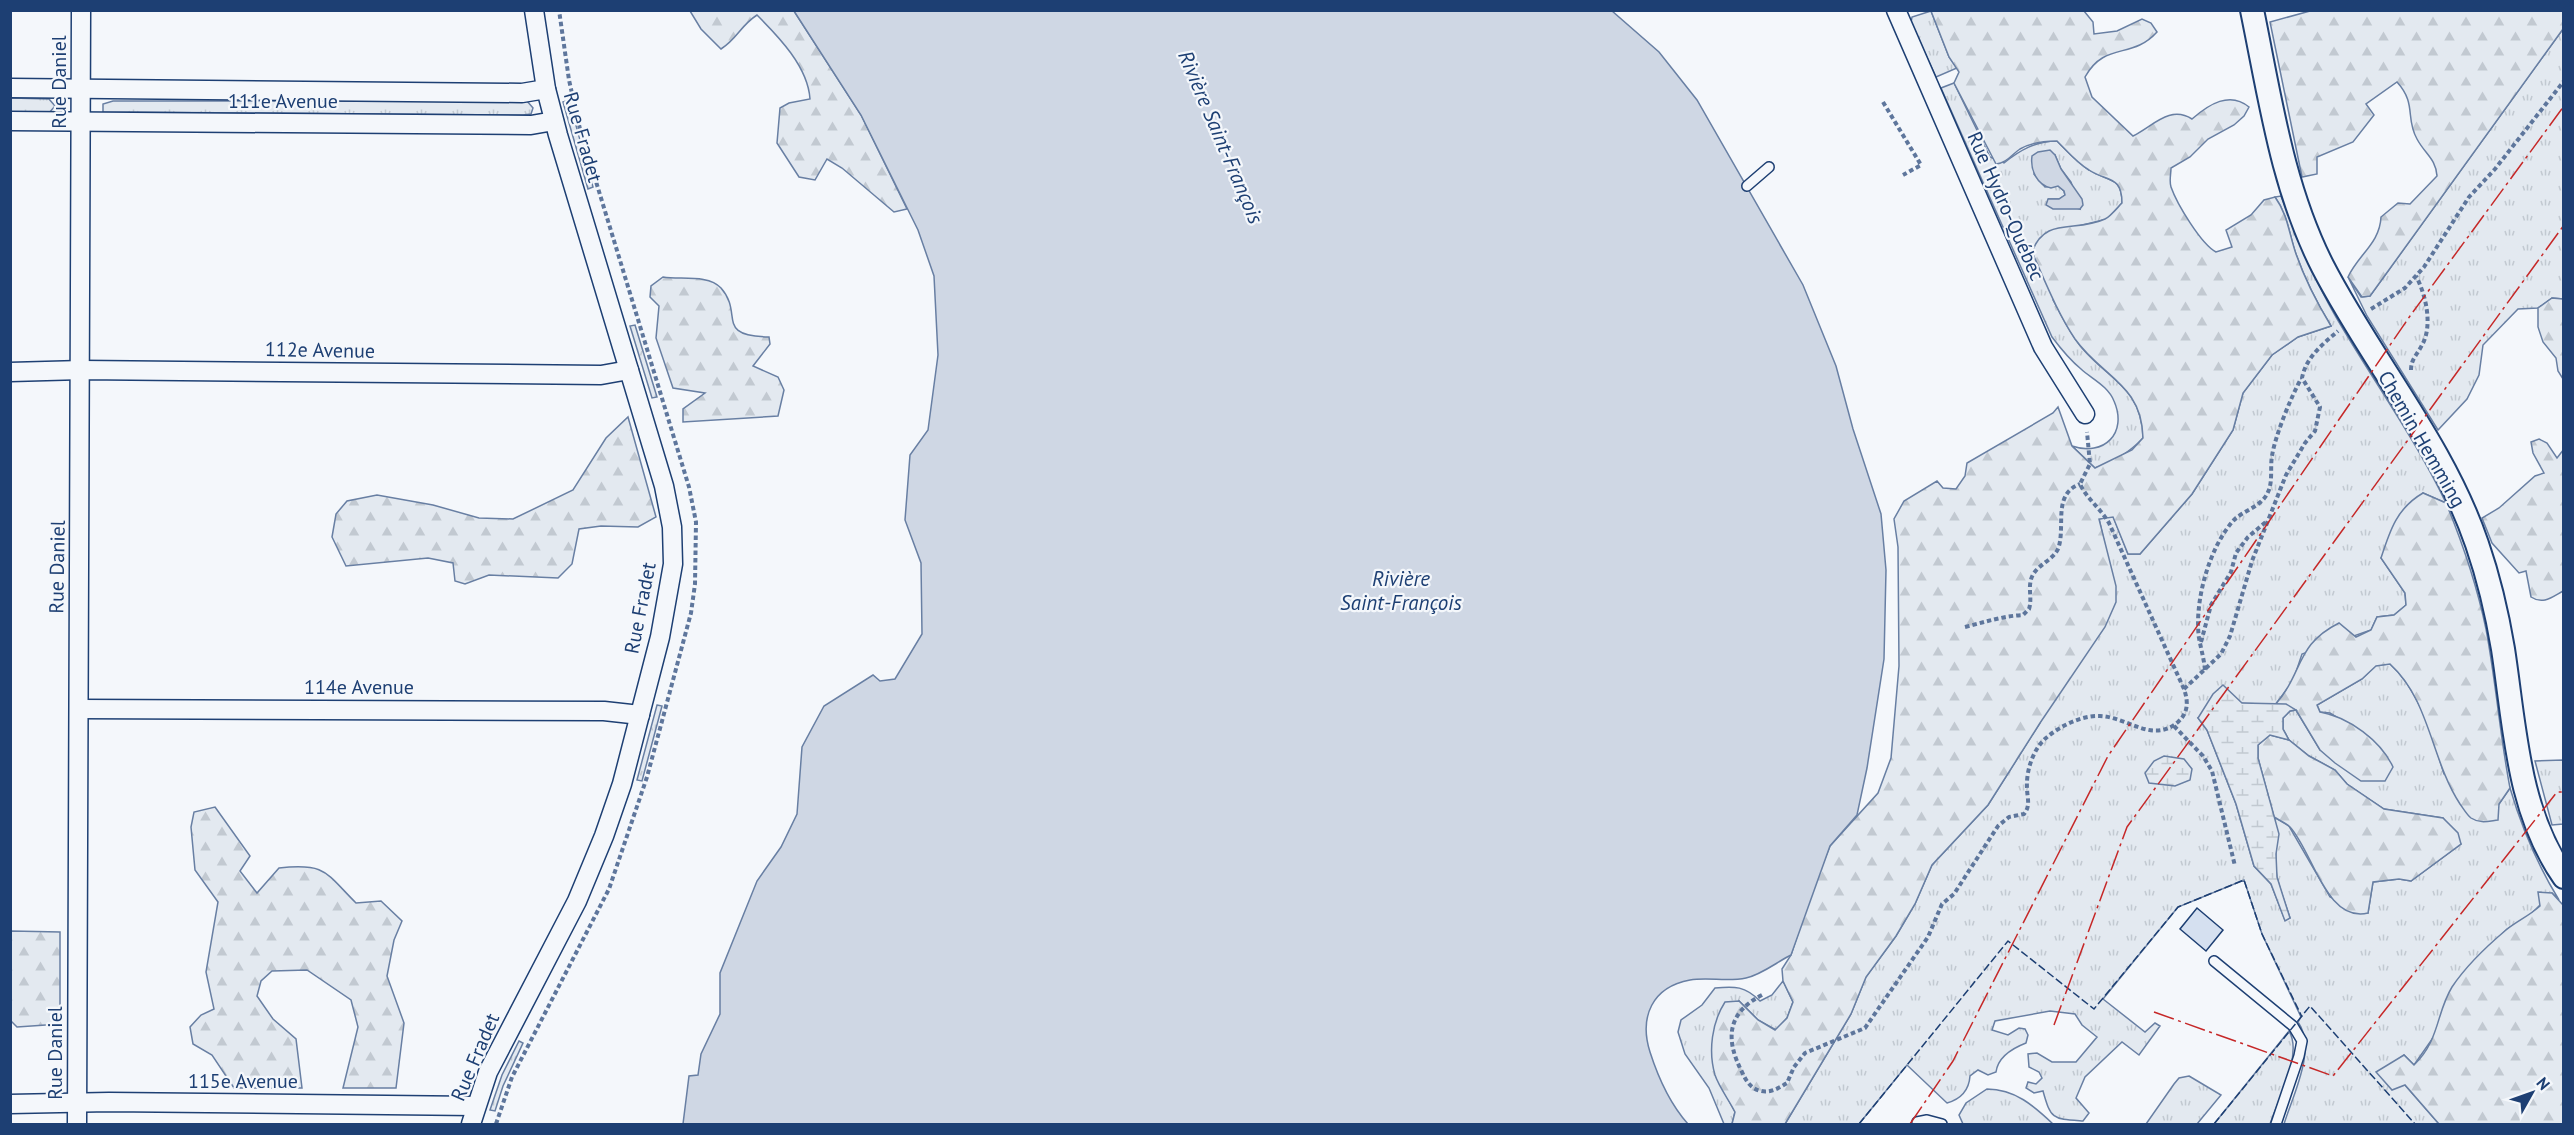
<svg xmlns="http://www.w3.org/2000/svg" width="2574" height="1135" font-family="'PT Sans',sans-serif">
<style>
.grass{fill:url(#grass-tufts);stroke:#687fa3;stroke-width:1.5;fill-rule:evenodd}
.forest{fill:url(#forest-firs);stroke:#687fa3;stroke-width:1.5}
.wetland{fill:url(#wetland-marsh);stroke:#687fa3;stroke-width:1.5}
.water{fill:#cfd7e4;stroke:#687fa3;stroke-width:1.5}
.building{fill:#d5e0f0;stroke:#1d3f73;stroke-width:1.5}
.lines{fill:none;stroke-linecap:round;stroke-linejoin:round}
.service-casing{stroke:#1d3f73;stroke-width:12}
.minor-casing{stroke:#1d3f73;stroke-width:21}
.tertiary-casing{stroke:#1d3f73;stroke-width:26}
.path{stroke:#5e769c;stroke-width:4;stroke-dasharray:4.5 3;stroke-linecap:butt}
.service{stroke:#f4f7fb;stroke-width:9}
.minor{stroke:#f4f7fb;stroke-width:18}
.tertiary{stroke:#f4f7fb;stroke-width:22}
.fence{stroke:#1d3f73;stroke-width:1.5;stroke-dasharray:8 3;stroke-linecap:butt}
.power{stroke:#c62828;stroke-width:1.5;stroke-dasharray:21 4.5 3 4.5;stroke-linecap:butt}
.labels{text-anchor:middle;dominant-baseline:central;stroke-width:4.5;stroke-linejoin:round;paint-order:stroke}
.street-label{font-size:20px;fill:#1d3f73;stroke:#f4f7fb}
.water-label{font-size:21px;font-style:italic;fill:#1d3f73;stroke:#f4f7fb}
</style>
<defs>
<pattern id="grass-tufts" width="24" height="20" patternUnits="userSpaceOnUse" patternTransform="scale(1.5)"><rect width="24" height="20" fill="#e3e9f0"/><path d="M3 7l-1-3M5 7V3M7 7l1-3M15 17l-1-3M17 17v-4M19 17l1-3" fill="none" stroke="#c2c9d1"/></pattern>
<pattern id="forest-firs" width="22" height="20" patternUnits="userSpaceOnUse" patternTransform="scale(1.5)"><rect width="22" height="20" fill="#e3e9f0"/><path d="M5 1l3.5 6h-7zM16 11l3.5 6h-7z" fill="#c2c9d1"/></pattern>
<pattern id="wetland-marsh" width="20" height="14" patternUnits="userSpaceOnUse" patternTransform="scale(1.5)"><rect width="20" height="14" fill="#e3e9f0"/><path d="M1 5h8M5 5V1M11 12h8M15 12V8" fill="none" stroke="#c2c9d1"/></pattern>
</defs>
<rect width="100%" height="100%" fill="#f4f7fb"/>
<!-- grass -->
<g class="grass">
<path d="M 1931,11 L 1949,57 L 1957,68 L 1936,77 L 1911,23 L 1912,17 Z"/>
<path d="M 2563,29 L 2563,299 L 2552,298 L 2538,308 L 2518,309 L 2483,345 L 2479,375 L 2467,399 L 2438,430 L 2367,316 L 2348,277 L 2361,297 L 2370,296 Z"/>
<path d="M 1954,83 L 1990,157 L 2004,163 C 2020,150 2036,141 2057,141 C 2067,151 2077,163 2089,170 C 2107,182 2122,175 2122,203 L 2107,219 L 2070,228 L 2053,300 C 2062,316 2070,334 2082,348 C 2110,381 2142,388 2143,438 C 2129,453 2114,462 2095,468 L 2072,446 C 2104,457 2128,433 2114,401 C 2108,386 2092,379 2081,369 C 2070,360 2061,349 2052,337 L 1941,88 ZM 2055,155 L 2061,169 L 2071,182 L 2080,209 L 2048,199 L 2059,199 L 2065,195 L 2064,191 L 2058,186 L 2045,187 L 2034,174 Z"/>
<path d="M 11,98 L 49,99 L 55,106 L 49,113 L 11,112 Z"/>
<path d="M 569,100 L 593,187 L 588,189 L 563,102 Z"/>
<path d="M 113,101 L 527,101 L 533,108 L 531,114 L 523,115 L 103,112 L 103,104 Z"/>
<path d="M 2281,196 C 2297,237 2314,279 2336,317 C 2372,379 2415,438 2446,503 L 2423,493 L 2381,558 L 2405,593 L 2406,605 L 2394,615 L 2377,617 L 2371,630 L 2302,654 L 2293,681 L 2275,705 L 2242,703 L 2198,718 L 2207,730 L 2236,804 L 2254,866 L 2271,884 L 2285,920 L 2290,918 C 2286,905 2280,891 2277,877 C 2273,856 2280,839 2274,817 L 2289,826 L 2330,897 L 2368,913 L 2373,882 L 2399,879 L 2411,881 L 2461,844 L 2443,818 L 2384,809 L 2347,784 L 2335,770 L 2309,756 L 2289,740 L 2283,729 L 2283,718 L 2290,711 L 2296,710 L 2320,750 L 2369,737 L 2330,713 L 2320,712 L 2317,705 L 2362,679 L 2376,665 L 2390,664 C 2420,691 2432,736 2444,774 L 2499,804 L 2510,788 C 2522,829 2537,864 2559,900 L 2552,893 L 2528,917 L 2507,929 L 2475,961 L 2452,989 L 2435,1035 L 2414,1065 L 2404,1055 L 2382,1071 L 2405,1085 L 2439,1124 L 2284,1124 C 2293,1095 2317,1049 2298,1022 L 2301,1017 L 2262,934 L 2244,880 L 2178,907 L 2103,999 L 2145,1032 L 2155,1023 L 2160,1026 L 2139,1055 L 2122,1042 L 2085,1077 L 2076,1098 L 2089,1113 L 2083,1121 C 2053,1119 2051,1120 2043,1091 L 2034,1093 L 2026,1088 L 2028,1082 L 2036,1084 L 2042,1078 L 2039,1072 L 2029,1067 L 2028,1054 L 2037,1053 L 2052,1062 L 2076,1062 L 2097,1037 L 2082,1025 L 2075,1014 L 2050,1011 L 1995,1021 L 1992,1030 L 2008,1035 L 2019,1028 L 2025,1029 L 2028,1035 L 2026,1043 C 2013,1048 1998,1057 1996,1072 L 1988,1075 L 1978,1070 L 1970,1076 C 1969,1090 1961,1099 1947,1103 L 1907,1065 L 1859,1124 L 1785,1124 L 1851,1014 L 1866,977 L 1896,936 L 1915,904 L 1932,865 L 1988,805 L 2040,723 L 2108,559 L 2099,519 L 2113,516 L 2128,554 L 2140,554 L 2192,494 L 2233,430 L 2243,393 L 2272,355 L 2298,337 L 2331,326 C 2317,303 2305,279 2296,254 C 2289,234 2288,215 2275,197 Z"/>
<path d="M 635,325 L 657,397 L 652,398 L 630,326 Z"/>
<path d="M 657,705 L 662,706 L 642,781 L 637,780 Z"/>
<path d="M 2563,760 L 2563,824 L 2552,825 L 2535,761 Z"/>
<path d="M 1783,981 L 1793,1002 L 1787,1018 L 1776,1030 L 1758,1020 L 1739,1001 L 1715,1074 L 1735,1112 L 1732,1124 L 1724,1124 L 1709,1088 L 1685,1054 L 1678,1032 L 1681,1020 L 1702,1005 L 1715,988 C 1735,986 1745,986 1760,1001 L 1772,995 Z"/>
<path d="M 2289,1031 C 2303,1054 2278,1100 2270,1124 L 2214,1124 Z"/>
<path d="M 519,1041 L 523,1043 L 503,1086 L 495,1111 L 490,1110 L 502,1075 Z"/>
<path d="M 2189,1076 L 2221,1095 L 2197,1124 L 2146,1124 L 2174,1084 L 2179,1078 Z"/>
<path d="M 1987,1089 C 2015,1089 2034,1106 2053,1124 L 1963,1124 L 1959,1115 L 1966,1103 Z"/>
</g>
<!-- forest -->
<g class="forest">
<path d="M 690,11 L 794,11 L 861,115 L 907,209 L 894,212 L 842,168 L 827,159 L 815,180 L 799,177 L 777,143 L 780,108 L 789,103 L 810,99 C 808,67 779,37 757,15 C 740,26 738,38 721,49 L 701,29 Z"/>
<path d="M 1931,11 L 2084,11 L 2093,22 L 2094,34 L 2117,31 L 2142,19 L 2151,23 L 2157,32 C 2132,60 2105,41 2085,77 L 2092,97 L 2133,136 C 2153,126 2170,105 2192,119 C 2209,104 2230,91 2249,107 L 2244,116 L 2234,125 L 2208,139 L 2190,157 L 2171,168 C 2171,174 2169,181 2171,187 C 2177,204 2201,244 2216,252 L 2232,247 L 2226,230 L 2251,215 L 2264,200 L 2275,197 C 2288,215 2289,234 2296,254 C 2305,280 2317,303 2331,326 L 2298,337 L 2272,355 L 2243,393 L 2233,430 L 2192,494 L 2140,554 L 2128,554 L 2113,517 L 2099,519 L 2116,586 L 2116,602 L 2105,627 L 2040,723 L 1988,805 L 1932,865 L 1915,904 L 1896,936 L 1866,977 L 1851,1014 L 1785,1124 L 1732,1124 L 1735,1112 C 1729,1100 1719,1087 1715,1075 C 1708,1051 1712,1022 1725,1002 L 1739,1001 L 1758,1020 L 1775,1030 L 1787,1018 L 1793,1002 L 1783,981 L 1782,969 L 1791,955 L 1813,888 L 1830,846 L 1878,793 L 1891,758 L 1899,666 L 1898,547 L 1894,519 L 1904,501 L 1937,481 L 1943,488 L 1956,489 L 1965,476 L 1967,463 L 2053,413 L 2058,407 L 2072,446 L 2095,468 L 2132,450 L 2143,438 C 2142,384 2102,377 2075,339 C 2057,312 2045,281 2032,252 C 2045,216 2075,233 2105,219 C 2111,216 2117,208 2122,203 C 2122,175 2107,182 2089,170 C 2077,163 2067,151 2057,141 C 2045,141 2030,143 2020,149 C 2011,155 2007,163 1996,164 L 1954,83 L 1959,72 L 1949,57 Z"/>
<path d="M 2310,11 L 2563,11 L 2563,29 L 2370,296 L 2362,297 L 2348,277 C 2358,255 2380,243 2381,217 L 2398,203 L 2410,204 L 2437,176 C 2436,159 2425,154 2417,139 C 2405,118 2417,104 2397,82 L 2366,104 L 2374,115 L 2353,142 L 2317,157 L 2317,174 L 2302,177 L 2270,22 Z"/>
<path d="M 663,277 C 680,280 708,274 721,288 C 744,314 714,336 769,337 L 770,344 L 753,366 L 778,377 L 784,390 L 778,416 L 683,422 L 683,409 L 705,393 L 673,388 L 656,338 L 659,306 L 650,297 L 651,286 Z"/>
<path d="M 2552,298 L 2563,299 L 2563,379 L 2558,371 L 2556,358 L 2543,342 L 2538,327 L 2538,308 Z"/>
<path d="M 628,417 L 656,517 L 638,527 L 601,526 L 579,529 L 572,564 L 558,578 L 489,575 L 465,584 L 455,581 L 453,563 L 428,558 L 346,566 L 332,537 L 336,514 L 347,501 L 377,495 L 433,505 L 479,518 L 513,519 L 573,490 L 606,438 Z"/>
<path d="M 2539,439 L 2547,443 L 2557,458 L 2564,449 L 2563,591 C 2552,597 2543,605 2531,597 L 2526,571 L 2519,573 L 2492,543 L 2482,518 L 2499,508 L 2535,476 L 2544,473 L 2533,453 L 2531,442 Z"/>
<path d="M 2423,493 L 2446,503 C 2463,544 2477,586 2486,629 C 2496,682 2500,736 2510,788 L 2499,804 L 2498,820 C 2489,821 2480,824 2471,818 C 2467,815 2463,808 2460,804 C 2431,760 2430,700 2390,664 L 2376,666 L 2362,679 L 2317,705 L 2320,712 C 2349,717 2381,741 2393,767 L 2385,781 L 2361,781 L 2335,763 L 2320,750 L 2296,710 L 2275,705 C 2304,672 2295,645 2339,623 L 2356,637 L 2371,630 L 2377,617 L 2394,615 L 2406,605 L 2405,593 L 2381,558 C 2390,530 2397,508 2423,493 Z"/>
<path d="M 2270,735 L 2289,740 L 2309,756 L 2335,770 L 2347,784 L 2384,809 L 2443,818 L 2458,833 L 2461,844 L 2411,881 L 2399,879 L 2373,882 L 2368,913 C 2326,923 2313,852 2290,827 C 2286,823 2279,820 2274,817 L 2258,758 L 2258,745 Z"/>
<path d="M 215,807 L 250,856 L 240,871 L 257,893 L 279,868 C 326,863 325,872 356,903 L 381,901 L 402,921 L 394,940 L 387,976 L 404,1023 L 396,1088 L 343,1088 L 358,1027 L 351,1000 L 307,970 L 272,971 L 261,981 L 257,996 L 273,1019 L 296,1039 L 302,1088 L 234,1088 L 212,1055 L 193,1044 L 190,1027 L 201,1015 L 214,1009 L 206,972 L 218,902 L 195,870 L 191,827 L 194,812 Z"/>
<path d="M 2538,892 L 2552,893 L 2563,905 L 2563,1124 L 2439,1124 L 2405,1085 L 2392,1090 L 2376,1072 L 2404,1055 L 2414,1065 C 2440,1040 2436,1013 2452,987 C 2466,966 2487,946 2506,930 C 2517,921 2529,916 2540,906 Z"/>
<path d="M 11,931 L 60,932 L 60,1024 L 17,1027 L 11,1021 Z"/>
</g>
<!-- wetland -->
<g class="wetland">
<path d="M 2223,685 L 2242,703 L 2286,704 L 2296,710 L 2290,711 L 2283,718 L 2283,729 L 2289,740 L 2270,735 L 2258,745 L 2258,758 L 2279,834 L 2276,854 L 2277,877 L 2290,918 L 2285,921 L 2271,884 L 2254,866 L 2236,804 L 2207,730 L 2198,718 L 2213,694 Z"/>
<path d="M 2164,756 L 2184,759 L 2192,769 L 2190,780 L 2175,786 L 2149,783 L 2145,773 L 2154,761 Z"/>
</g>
<!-- water -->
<g class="water">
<path d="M 794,11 L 1612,11 L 1659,52 L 1697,100 L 1803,285 L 1836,366 L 1853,429 L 1881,514 L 1886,570 L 1884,659 L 1867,768 L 1857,815 L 1830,846 L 1791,955 C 1777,962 1761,975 1746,978 C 1728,982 1708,977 1690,980 C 1652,987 1639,1017 1650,1052 C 1658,1077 1671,1105 1688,1124 L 683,1124 L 689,1076 L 698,1075 L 701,1054 L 720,1014 L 720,973 L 757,881 L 781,847 L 797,814 L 802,747 L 824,706 L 873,675 L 880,681 L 895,679 L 922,634 L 921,563 L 905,520 L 910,455 L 928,430 L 938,355 L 934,276 L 918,230 L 861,115 Z"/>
<path d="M 2050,150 L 2055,155 L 2061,169 L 2082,199 L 2083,205 L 2080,209 L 2053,209 L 2046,205 L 2048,199 L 2059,199 L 2065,195 L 2064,191 L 2058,186 L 2051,188 C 2037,185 2030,170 2032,156 L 2038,152 Z"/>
</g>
<!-- building -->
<path class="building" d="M 2197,908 L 2223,930 L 2206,951 L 2180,929 Z"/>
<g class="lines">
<!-- service casing -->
<g class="service-casing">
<g id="service">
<path d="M 1747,186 L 1769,167"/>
<path d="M 2214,961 L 2293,1026 L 2302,1041 L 2299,1056 L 2276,1124"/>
<path d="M 1917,1122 L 1927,1120 L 1942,1124"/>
</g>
</g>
<!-- minor casing -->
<g class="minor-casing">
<g id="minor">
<path d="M 1896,10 L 2043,347 L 2085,414"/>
<path d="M 10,88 L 522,93 L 546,89"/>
<path d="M 10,121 L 531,125 L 554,121"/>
<path d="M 10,372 L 82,370 L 601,375 L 629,370"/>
<path d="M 79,709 L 604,711 L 640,715"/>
<path d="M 10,1104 L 109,1102 L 475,1106"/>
<path d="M 77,1124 L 81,10"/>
<path d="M 471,1124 L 488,1072 L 577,901 L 604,836 L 622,784 L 660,637 L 673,564 L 672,527 L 664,486 L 558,135 L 546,89 L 534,10"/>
</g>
</g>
<!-- tertiary casing -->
<g class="tertiary-casing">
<path id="tertiary" d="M 2252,10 C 2270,97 2282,187 2323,267 C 2371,360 2443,444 2477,544 C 2489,579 2497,613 2503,649 C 2515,726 2517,810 2564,877"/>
</g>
<!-- path -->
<g class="path">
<path d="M 1883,102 L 1921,165 L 1903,175"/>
<path d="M 2371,309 L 2405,288 L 2424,267 L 2469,197 L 2495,169 L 2564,81"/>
<path d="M 2411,370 C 2411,359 2417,355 2422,345 C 2433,326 2426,295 2416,276"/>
<path d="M 1965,627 C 1985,622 2003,616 2023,615 L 2029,609 C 2033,597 2026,585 2034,573 C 2041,563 2056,558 2059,546 C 2065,524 2053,494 2080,484"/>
<path d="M 2201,642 L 2211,605 L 2231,572 L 2236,553 L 2248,537 L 2267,521"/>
<path d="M 2205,670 C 2204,659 2201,649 2199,638 C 2194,602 2209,548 2233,521 C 2243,510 2262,507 2268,492 C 2273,482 2270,467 2272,456 C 2275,436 2291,397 2301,379"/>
<path d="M 2184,689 L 2221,654 L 2230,636 L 2252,561 L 2286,475 L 2305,443 L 2315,431 L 2320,407 L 2302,378 C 2306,357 2323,344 2338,331"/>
<path d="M 2174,726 L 2203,756 L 2212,771 L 2235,866"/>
<path d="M 1762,995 C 1727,1013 1725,1039 1742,1072 C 1746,1081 1751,1089 1761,1091 C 1771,1093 1779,1088 1787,1083 L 1794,1067 L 1805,1053 L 1865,1028 L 1928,937 L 1942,904 L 1954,894 L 1998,826 L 2009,817 L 2024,814 C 2031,805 2027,798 2027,788 C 2026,771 2033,749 2046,738 C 2060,726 2082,715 2100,716 C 2128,717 2152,744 2178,722 C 2189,712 2188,701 2184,689 L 2109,523 C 2101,509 2087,499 2080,484 L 2090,464 L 2087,432"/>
<path d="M 496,1124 L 512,1077 L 609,889 L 647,777 L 691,613 L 695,584 L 696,522 L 689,487 L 580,129 L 569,80 L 559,10"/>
</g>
<!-- service -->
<use href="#service" class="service"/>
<!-- minor -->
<use href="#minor" class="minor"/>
<!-- tertiary -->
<use href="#tertiary" class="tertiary"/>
<!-- fence -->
<g class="fence">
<path d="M 1859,1124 L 2008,941 L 2094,1009 L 2178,907 L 2244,880 L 2262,934 L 2302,1017"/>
<path d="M 2214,1124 L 2310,1006 L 2415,1124"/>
</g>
<!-- power -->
<g class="power">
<path d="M 2154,1012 L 2333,1076 L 2557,792 L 2564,792"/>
<path d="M 2054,1025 L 2127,827 L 2564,225"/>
<path d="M 1910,1124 L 1953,1061 L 2108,756 L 2410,316 L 2564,106"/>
</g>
</g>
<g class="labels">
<!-- street labels -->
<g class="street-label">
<text transform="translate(59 82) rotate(-90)">Rue Daniel</text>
<text x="283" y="101">111e Avenue</text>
<text transform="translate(583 137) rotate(74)">Rue Fradet</text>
<text transform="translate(2006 206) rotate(66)">Rue Hydro-Québec</text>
<text transform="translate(320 350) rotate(1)">112e Avenue</text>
<text transform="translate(2422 439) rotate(60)">Chemin Hemming</text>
<text transform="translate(57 567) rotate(-89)">Rue Daniel</text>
<text transform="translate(640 608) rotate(-79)">Rue Fradet</text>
<text x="359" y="687">114e Avenue</text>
<text transform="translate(55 1053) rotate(-90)">Rue Daniel</text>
<text transform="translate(475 1057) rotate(-67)">Rue Fradet</text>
<text x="243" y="1081">115e Avenue</text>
</g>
<!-- water labels -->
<g class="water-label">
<text transform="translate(1221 137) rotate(67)">Rivière Saint-François</text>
<text x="1401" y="578">Rivière<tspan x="1401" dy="24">Saint-François</tspan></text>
</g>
</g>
<!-- border -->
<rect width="2574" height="1135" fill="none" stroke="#1d3f73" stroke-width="24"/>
<!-- north arrow -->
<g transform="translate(2532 1093) rotate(50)" stroke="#f4f7fb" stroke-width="4.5" paint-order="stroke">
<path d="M0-4.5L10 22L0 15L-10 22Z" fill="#1d3f73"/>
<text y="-9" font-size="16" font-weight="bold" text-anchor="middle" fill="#1d3f73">N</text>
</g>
</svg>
